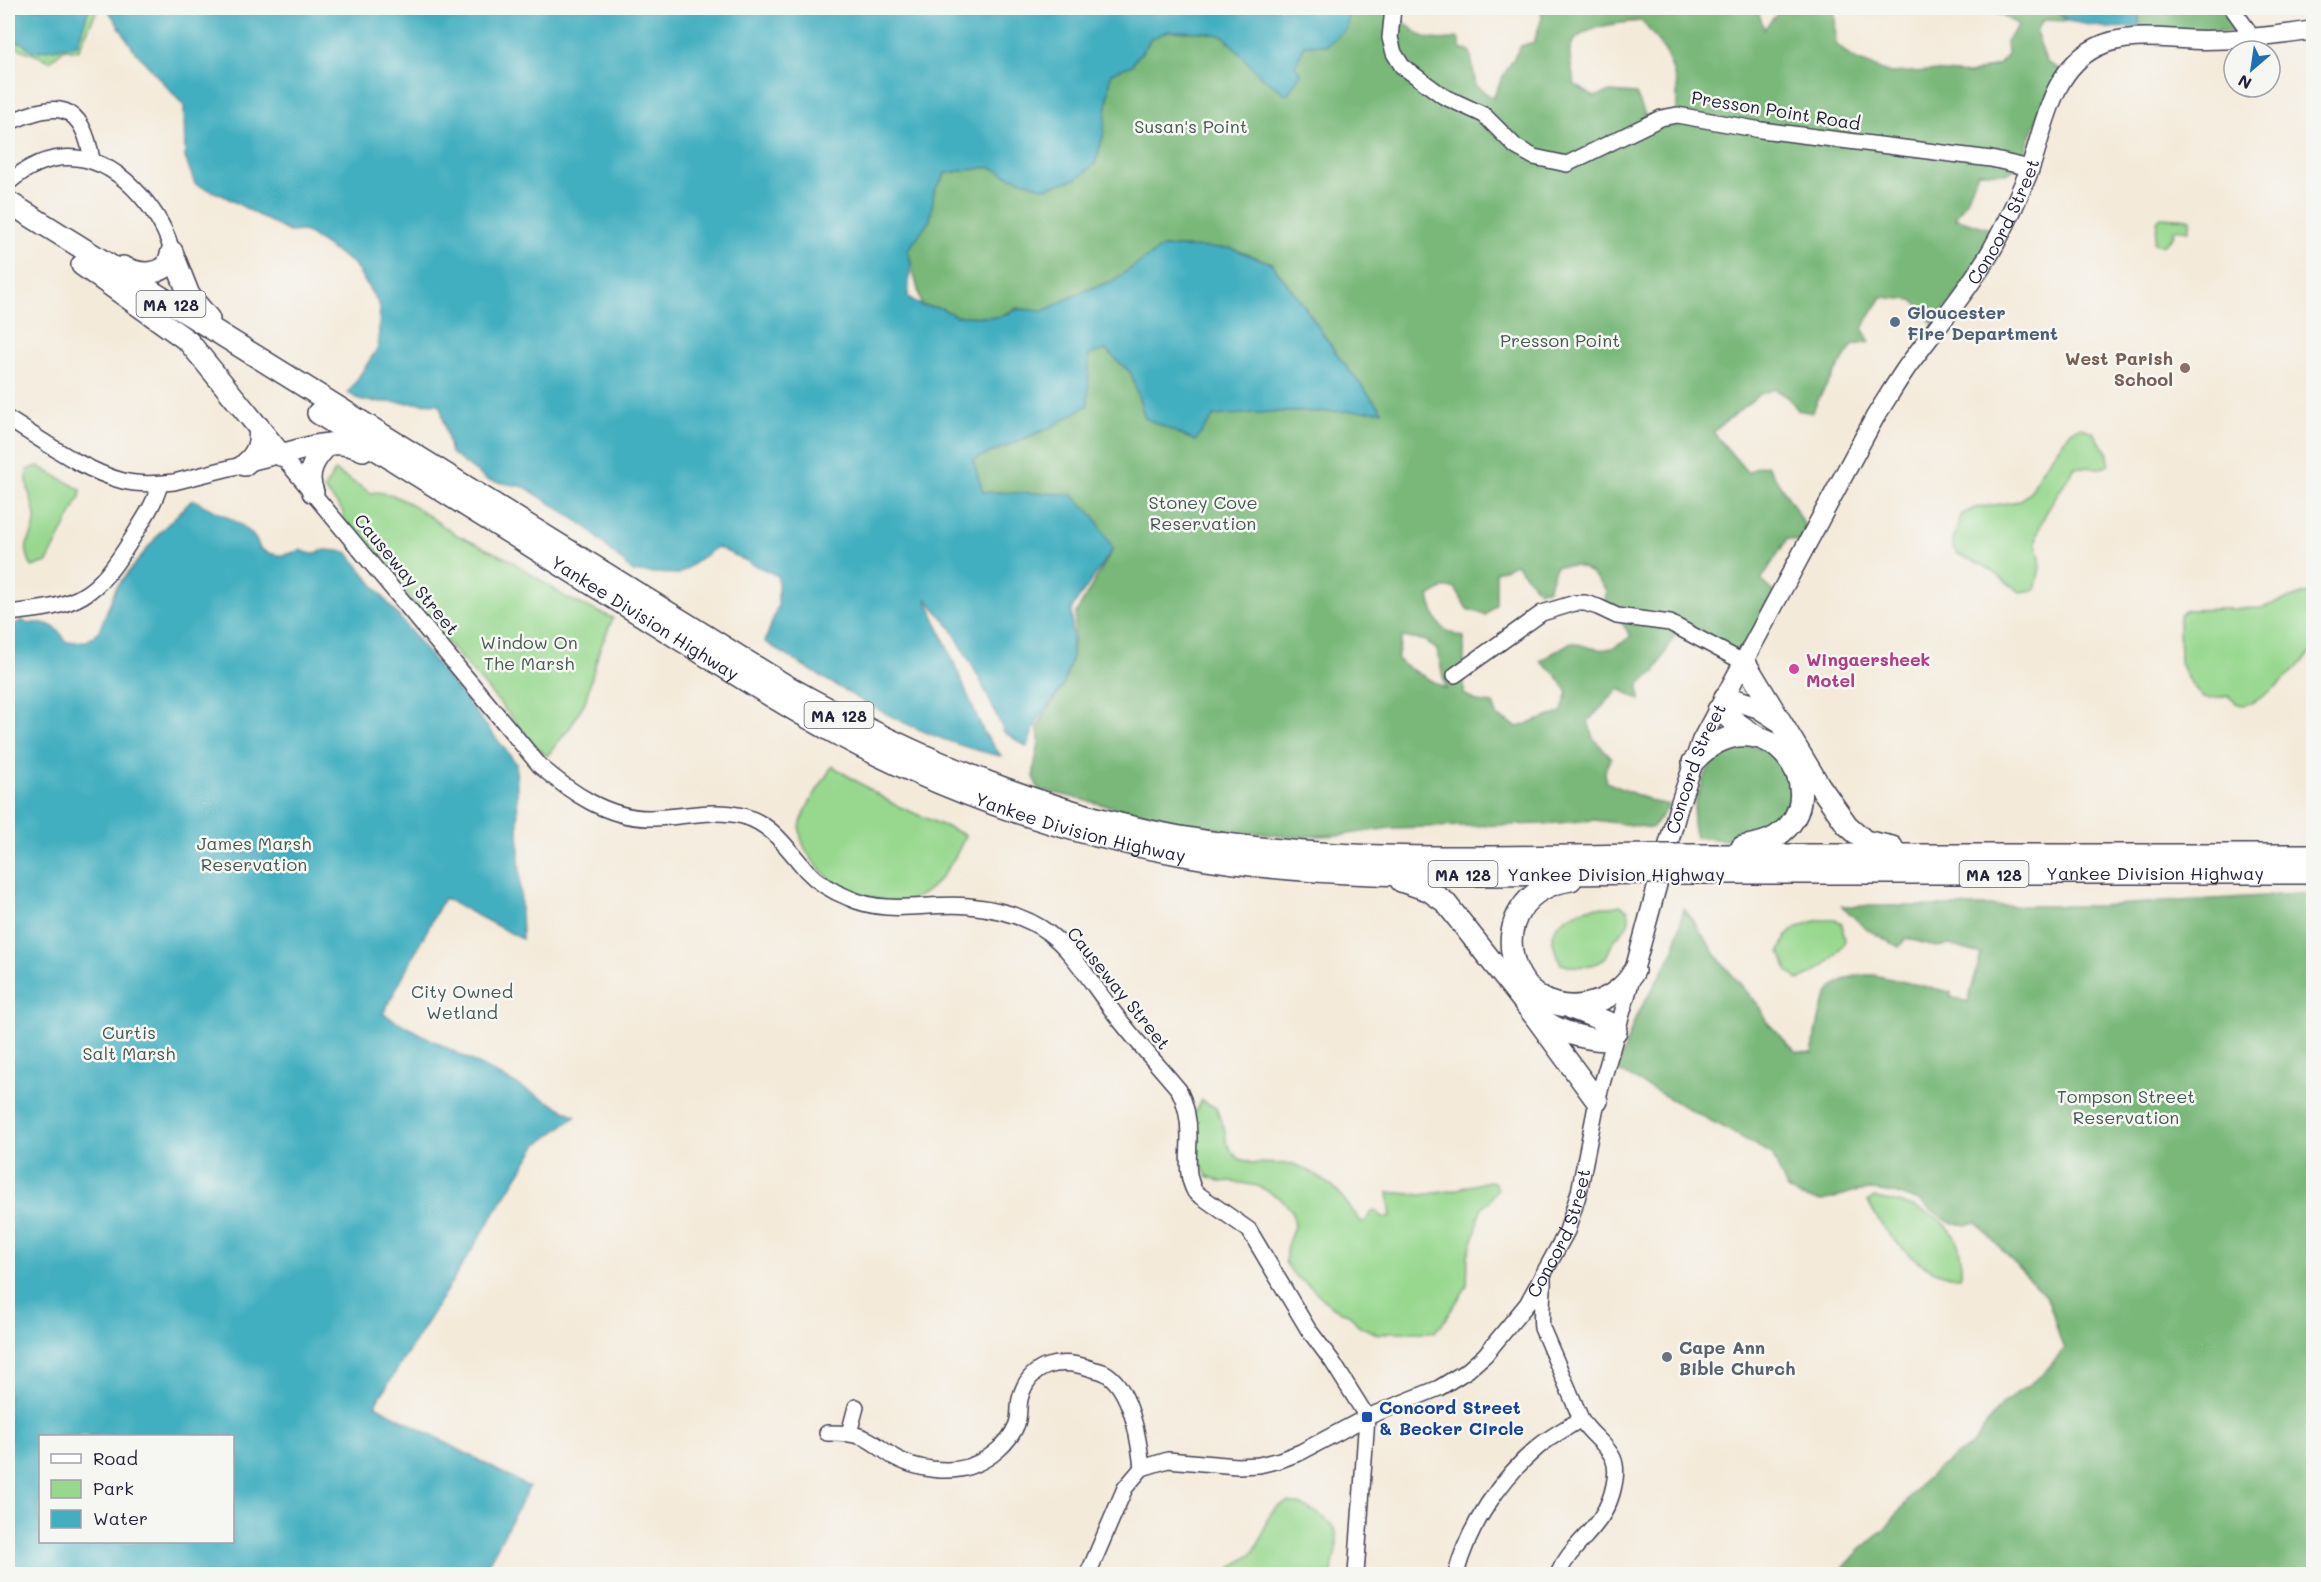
<svg xmlns="http://www.w3.org/2000/svg" width="2321" height="1582" font-family="Mali,sans-serif">
<style>
.green{fill:#97d88e;stroke:#5c7d64;stroke-width:1.5}
.forest{fill:#79b879;stroke:#4e6d5a;stroke-width:1.5;fill-rule:evenodd}
.water{fill:#42afc0;stroke:#32687e;stroke-width:1.5;fill-rule:evenodd}
.lines{fill:none;stroke-linecap:round;stroke-linejoin:round}
.minor-casing{stroke:#424053;stroke-width:18}
.major-casing{stroke:#424053;stroke-width:21}
.highway-casing{stroke:#424053;stroke-width:24}
.minor{stroke:#fff;stroke-width:15}
.major{stroke:#fff;stroke-width:18}
.highway{stroke:#fff;stroke-width:21}
.highway-bridge-casing{stroke:#424053;stroke-width:24;stroke-linecap:butt}
.highway-bridge{stroke:#fff;stroke-width:21}
.service-dot{fill:#5c6f8a;stroke:#f6f6f2;stroke-width:2}
.education-dot{fill:#8d6e63;stroke:#f6f6f2;stroke-width:2}
.hotel-dot{fill:#d1479c;stroke:#f6f6f2;stroke-width:2}
.worship-dot{fill:#6b7280;stroke:#f6f6f2;stroke-width:2}
.transit-dot{fill:#1a4fb4;stroke:#f6f6f2;stroke-width:2}
.labels{text-anchor:middle;dominant-baseline:central;stroke-width:5;stroke-linejoin:round;paint-order:stroke}
.shield{fill:#f6f6f2;stroke:#626272;stroke-width:1.5}
.shield-label{font-size:16px;font-weight:bold;fill:#22223b}
.street-label{font-size:18px;fill:#22223b;stroke:#f6f6f2}
.park-label{font-size:18px;fill:#455954;stroke:#f6f6f2}
.service-label{font-size:18px;font-weight:bold;fill:#4e5e75;stroke:#f6f6f2;text-anchor:start}
.education-label{font-size:18px;font-weight:bold;fill:#785e54;stroke:#f6f6f2;text-anchor:end}
.hotel-label{font-size:18px;font-weight:bold;fill:#b23c85;stroke:#f6f6f2;text-anchor:start}
.worship-label{font-size:18px;font-weight:bold;fill:#5b616d;stroke:#f6f6f2;text-anchor:start}
.transit-label{font-size:18px;font-weight:bold;fill:#164399;stroke:#f6f6f2;text-anchor:start}
</style>
<rect width="100%" height="100%" fill="#f6f6f2"/>
<filter id="ink" filterUnits="userSpaceOnUse"><feTurbulence type="fractalNoise" baseFrequency=".0167" numOctaves="2"/><feDisplacementMap in="SourceGraphic" scale="12" xChannelSelector="R" yChannelSelector="G"/><feConvolveMatrix kernelMatrix="1 2 1 2 8 2 1 2 1" color-interpolation-filters="sRGB"/></filter>
<filter id="wash" filterUnits="userSpaceOnUse"><feTurbulence type="fractalNoise" baseFrequency=".008" numOctaves="4" result="noise"/><feDisplacementMap in="SourceGraphic" scale="24" xChannelSelector="R" yChannelSelector="G"/><feGaussianBlur stdDeviation="1.35" result="paint"/><feColorMatrix in="noise" values="0 0 0 0 0 0 0 0 0 0 0 0 0 0 0 0 0 1.4 0 .05"/><feComposite in="paint" operator="in"/></filter>
<g filter="url(#wash)">
<rect width="100%" height="100%" fill="#f4eada"/>
<!-- green -->
<g class="green">
<path d="M 8,8 L 98,8 L 78,51 L 65,49 L 50,61 L 8,44 Z"/>
<path d="M 2161,217 L 2191,219 L 2189,231 L 2175,229 C 2173,239 2170,242 2160,245 L 2154,243 L 2158,220 Z"/>
<path d="M 2080,427 L 2094,433 L 2108,454 L 2109,464 L 2100,468 L 2075,467 C 2063,486 2037,520 2036,543 C 2036,548 2039,552 2040,557 C 2041,568 2038,579 2035,590 L 2020,592 L 1983,565 L 1959,555 L 1953,548 L 1953,540 L 1961,515 L 1975,508 L 2020,501 L 2032,489 L 2039,474 L 2061,444 L 2071,431 Z"/>
<path d="M 38,466 L 81,490 L 80,497 L 47,562 L 32,567 C 19,539 33,544 35,522 C 36,510 31,500 28,489 C 27,483 27,476 27,470 Z"/>
<path d="M 335,471 L 371,493 L 377,492 L 393,495 L 414,506 L 455,534 L 510,560 L 567,598 L 613,618 L 599,651 L 585,702 L 571,726 L 547,756 L 534,745 L 498,701 L 351,531 L 343,518 L 343,511 L 324,489 Z"/>
<path d="M 2313,593 L 2313,650 C 2302,663 2257,711 2239,704 C 2235,703 2231,698 2228,696 L 2208,699 L 2203,698 L 2187,678 L 2180,663 L 2179,616 L 2186,610 L 2261,608 L 2302,594 Z"/>
<path d="M 832,766 L 893,804 L 965,835 C 957,858 935,893 910,900 C 894,904 848,894 835,883 C 821,872 801,851 800,831 C 799,813 823,783 832,766 Z"/>
<path d="M 1620,905 L 1628,910 C 1633,927 1622,929 1614,941 C 1610,946 1609,953 1605,958 C 1596,968 1572,968 1561,964 C 1549,941 1548,925 1574,914 C 1578,913 1582,909 1587,908 C 1599,906 1607,909 1620,905 Z"/>
<path d="M 1826,919 L 1834,919 L 1842,924 L 1845,941 C 1836,959 1817,973 1798,980 L 1787,970 L 1780,952 C 1782,947 1784,938 1789,934 C 1798,925 1814,921 1826,919 Z"/>
<path d="M 1201,1100 L 1216,1108 L 1224,1128 L 1227,1143 L 1232,1152 L 1240,1159 L 1252,1163 L 1293,1164 L 1309,1171 L 1336,1189 L 1361,1222 L 1366,1221 L 1370,1213 L 1375,1211 L 1383,1217 L 1391,1218 L 1388,1192 L 1422,1195 L 1450,1191 L 1489,1181 L 1494,1182 L 1497,1189 L 1490,1200 L 1482,1207 L 1478,1218 L 1477,1228 L 1468,1255 L 1467,1286 L 1442,1324 L 1434,1332 L 1390,1332 L 1378,1335 L 1358,1325 L 1350,1315 L 1331,1306 L 1312,1288 L 1294,1275 L 1285,1262 L 1287,1246 L 1294,1226 L 1292,1211 L 1280,1198 L 1258,1186 L 1230,1181 L 1222,1182 L 1207,1176 L 1193,1148 L 1193,1116 Z"/>
<path d="M 1875,1198 C 1909,1204 1954,1213 1960,1253 C 1962,1261 1961,1270 1961,1277 C 1923,1277 1883,1234 1868,1201 Z"/>
<path d="M 1289,1502 C 1306,1506 1339,1520 1337,1541 C 1337,1553 1332,1563 1332,1574 L 1226,1574 C 1232,1565 1244,1561 1252,1553 C 1270,1534 1258,1511 1289,1502 Z"/>
</g>
<!-- forest -->
<g class="forest">
<path d="M 1348,8 L 1400,8 L 1399,16 C 1418,38 1428,43 1458,38 L 1461,50 L 1470,51 L 1476,86 L 1493,98 L 1502,78 L 1521,46 L 1534,42 L 1542,18 L 1541,8 L 1757,8 L 1764,29 L 1782,8 L 1827,8 L 1835,13 L 1836,44 L 1852,58 L 1890,73 L 1930,71 L 1970,74 L 2000,64 L 2007,54 L 2006,41 L 2019,25 L 1988,8 L 2054,8 L 2068,21 L 2043,20 L 2036,31 L 2046,62 L 2061,70 L 2040,112 L 2019,167 L 2008,173 L 1978,172 L 1967,200 L 1955,218 L 1993,230 L 1964,285 L 1933,324 L 1913,300 L 1882,297 L 1862,328 L 1870,342 L 1853,345 L 1819,397 L 1812,413 L 1798,410 L 1788,397 L 1775,389 L 1760,394 L 1713,432 L 1748,473 L 1756,467 L 1767,465 L 1795,508 L 1807,530 L 1801,542 L 1787,539 L 1761,580 L 1776,594 L 1741,654 L 1676,633 L 1655,672 L 1639,684 L 1640,700 L 1619,689 L 1588,721 L 1593,738 L 1611,758 L 1605,771 L 1606,782 L 1654,802 L 1670,805 L 1652,828 L 1595,820 L 1544,824 L 1390,828 L 1342,835 L 1289,837 L 1186,825 L 1039,789 C 1025,768 1045,750 1037,727 L 1063,686 L 1072,657 L 1076,613 L 1113,549 L 1071,494 L 982,492 L 973,460 L 1052,427 L 1089,355 L 1106,349 L 1131,373 L 1145,418 L 1270,412 L 1381,411 L 1338,356 L 1303,304 L 1271,263 L 1230,248 L 1163,247 L 1112,281 L 1084,291 L 1043,312 L 1017,308 L 998,317 L 956,316 L 941,308 L 922,306 L 908,250 L 930,218 L 934,191 L 946,173 L 991,167 L 1009,176 L 1045,188 L 1076,179 L 1095,164 L 1103,137 L 1111,73 L 1132,65 C 1138,54 1146,51 1150,39 L 1168,31 L 1204,32 L 1224,36 L 1239,51 L 1295,66 L 1305,45 L 1327,45 L 1347,28 ZM 1642,21 L 1664,49 L 1672,68 L 1677,86 L 1677,115 L 1647,126 L 1646,117 L 1636,94 L 1610,92 L 1594,97 L 1574,84 C 1573,73 1569,60 1570,50 C 1574,26 1624,22 1642,21 ZM 1516,564 L 1538,590 L 1548,589 L 1556,566 C 1584,563 1589,569 1606,590 L 1605,606 L 1617,616 L 1631,636 C 1607,656 1600,650 1571,642 L 1540,661 L 1556,675 L 1568,692 L 1561,713 L 1517,727 L 1498,717 L 1493,704 L 1478,702 L 1464,694 L 1464,637 C 1439,632 1435,621 1429,597 L 1443,588 L 1455,588 L 1467,609 L 1486,615 L 1496,604 L 1496,572 ZM 1402,637 L 1426,641 L 1437,650 L 1446,689 L 1405,666 L 1397,658 Z"/>
<path d="M 2140,8 L 2225,8 L 2242,32 L 2145,29 L 2138,27 Z"/>
<path d="M 1753,746 L 1770,750 L 1778,765 L 1788,773 L 1791,800 L 1782,820 L 1771,832 L 1735,841 L 1696,837 C 1693,829 1692,818 1694,809 C 1696,798 1709,762 1716,756 C 1727,748 1740,747 1753,746 Z"/>
<path d="M 2313,893 L 2313,1574 L 1838,1574 L 1859,1551 L 1888,1526 L 1918,1487 L 1940,1467 L 1971,1446 L 2001,1405 L 2043,1374 L 2065,1348 C 2054,1332 2056,1313 2046,1297 L 1976,1222 L 1966,1225 L 1949,1222 L 1919,1201 L 1894,1193 L 1872,1190 L 1851,1192 L 1836,1198 L 1822,1201 L 1801,1197 L 1787,1189 L 1772,1154 L 1617,1070 L 1636,1016 L 1659,978 L 1674,949 L 1684,908 L 1721,962 L 1761,1008 L 1766,1021 L 1796,1052 L 1812,1053 C 1822,1014 1818,973 1873,975 L 1951,992 L 1951,997 L 1968,1002 L 1981,954 L 1949,945 L 1937,947 L 1906,938 L 1899,947 L 1868,930 L 1842,906 L 2097,906 Z"/>
</g>
<!-- water -->
<g class="water">
<path d="M 8,8 L 89,8 L 77,45 L 33,52 L 21,42 L 8,45 Z"/>
<path d="M 107,8 L 1348,8 L 1347,28 L 1327,45 L 1305,45 L 1295,66 L 1301,73 L 1287,95 L 1259,75 L 1224,36 L 1204,32 L 1168,31 L 1150,39 C 1146,51 1137,54 1132,65 L 1111,73 L 1103,137 L 1095,164 L 1076,179 L 1045,188 L 1009,176 L 991,167 L 946,173 L 934,191 L 930,220 L 908,250 L 911,263 L 908,297 L 922,306 L 941,308 L 956,316 L 998,317 L 1019,309 L 1043,311 L 1084,291 L 1112,281 L 1163,247 L 1230,248 L 1271,263 L 1303,304 L 1338,356 L 1382,411 L 1270,412 L 1214,416 L 1195,441 L 1145,418 L 1131,373 L 1106,350 L 1089,355 L 1088,405 L 1052,427 L 973,460 L 983,492 L 1071,494 L 1094,516 L 1113,549 L 1072,608 L 1072,657 L 1063,686 L 1036,723 L 1027,747 L 1004,732 L 980,680 L 951,628 L 926,598 L 984,733 L 1001,756 C 915,739 838,687 765,642 L 778,605 L 778,576 L 717,547 L 679,574 L 633,572 L 584,525 L 525,487 L 487,480 L 451,453 L 440,404 L 362,401 L 348,393 L 378,348 L 380,306 L 354,264 L 304,231 L 289,232 L 222,195 L 195,184 L 185,157 L 184,106 L 134,50 Z"/>
<path d="M 2054,8 L 2140,8 L 2138,27 L 2108,28 L 2068,21 Z"/>
<path d="M 193,499 C 213,513 253,522 260,549 C 275,557 284,557 300,550 L 311,554 L 326,550 L 347,552 L 516,763 L 522,939 L 444,898 L 383,1014 L 576,1116 L 537,1145 L 375,1405 L 529,1487 L 488,1564 L 499,1574 L 8,1574 L 8,629 L 22,620 L 28,624 C 46,620 58,626 66,642 L 87,641 L 99,631 L 116,588 L 162,530 ZM 232,1436 L 232,1542 L 40,1542 L 40,1436 Z"/>
</g>
</g>
<g filter="url(#ink)">
<g class="lines">
<!-- minor casing -->
<g class="minor-casing">
<g id="minor">
<path d="M 1393,8 L 1390,38 L 1394,53 L 1402,66 L 1443,96 L 1484,115 L 1516,147 L 1534,157 L 1567,164 L 1661,118 L 1677,115 L 1761,130 L 1991,159 L 2030,168"/>
<path d="M 2232,8 L 2247,29 L 2250,39"/>
<path d="M 8,123 C 57,101 82,101 92,160"/>
<path d="M 8,183 C 53,144 102,151 141,196 C 155,212 167,231 172,252"/>
<path d="M 8,419 C 44,441 82,470 123,481 C 139,485 158,484 174,482 L 281,455 L 540,766 C 570,792 607,818 649,818 C 680,818 712,808 743,816 C 773,824 788,850 807,871 C 819,884 834,892 849,898 C 888,916 928,902 969,906 C 1056,915 1068,952 1115,1014 C 1135,1040 1158,1065 1179,1090 C 1186,1104 1189,1120 1189,1136 C 1189,1156 1185,1174 1195,1192 L 1249,1230 L 1308,1329 L 1332,1361 L 1367,1417 L 1356,1574"/>
<path d="M 8,613 C 79,606 95,599 133,537 C 143,520 155,503 160,484"/>
<path d="M 1455,675 L 1542,613 L 1575,603 L 1585,603 L 1598,607 L 1617,616 L 1670,623 L 1743,662"/>
<path d="M 1543,1278 C 1544,1295 1540,1311 1542,1328 L 1581,1419 C 1589,1434 1606,1443 1613,1458 C 1617,1467 1616,1476 1614,1485 C 1606,1528 1573,1540 1558,1574"/>
<path d="M 827,1433 C 841,1433 855,1433 867,1439 C 877,1444 885,1452 894,1457 C 915,1469 950,1475 973,1465 C 990,1459 1009,1443 1016,1426 C 1020,1418 1018,1408 1020,1399 C 1029,1362 1061,1358 1092,1369 C 1096,1370 1101,1371 1105,1373 C 1131,1388 1139,1440 1142,1468"/>
<path d="M 849,1433 L 856,1407"/>
<path id="s1" d="M 1088,1574 L 1125,1488 L 1142,1468 L 1168,1460 L 1237,1466 L 1259,1465 L 1280,1460 L 1301,1452 L 1367,1417 L 1439,1388 L 1468,1370 L 1485,1355 L 1527,1304 L 1567,1231 L 1579,1192 L 1597,1101 L 1632,979"/>
<path d="M 1456,1574 C 1468,1527 1501,1478 1538,1447 C 1551,1436 1567,1428 1581,1419"/>
</g>
</g>
<!-- major casing -->
<g class="major-casing">
<g id="major">
<path id="s2" d="M 1634,971 L 1678,809 L 1701,741 L 1875,417 C 1886,400 1896,383 1907,367 C 1935,329 1966,293 1990,253 C 2005,227 2018,198 2029,171 C 2045,128 2050,70 2097,47 C 2129,31 2171,40 2205,40 C 2242,40 2277,36 2314,30"/>
</g>
</g>
<!-- highway casing -->
<g class="highway-casing">
<g id="highway">
<path d="M 8,202 L 785,685 C 925,764 1074,826 1234,845 C 1372,863 1512,856 1651,855"/>
<path d="M 172,252 L 189,295 L 209,319"/>
<path d="M 82,265 L 188,341 L 281,455 C 308,447 337,437 363,450"/>
<path d="M 123,267 C 139,274 153,276 167,266 L 172,252"/>
<path id="s3" d="M 318,413 C 420,477 523,541 625,605 C 695,648 763,694 835,733 C 944,792 1062,833 1183,855 C 1335,883 1492,874 1646,873"/>
<path d="M 244,465 C 257,455 261,444 259,427"/>
<path d="M 313,492 C 305,473 314,458 329,444"/>
<path d="M 1744,661 L 1819,785 L 1847,825 L 1865,841 L 1892,847"/>
<path d="M 1725,697 L 1758,707 L 1778,720"/>
<path d="M 1718,710 L 1757,737"/>
<path d="M 1693,762 C 1762,687 1841,793 1777,836 C 1767,843 1754,845 1742,847"/>
<path d="M 1679,855 L 2314,855"/>
<path id="s4" d="M 1675,873 L 2314,873"/>
<path d="M 1571,880 C 1472,895 1507,1031 1596,1002 C 1611,997 1627,985 1634,971"/>
<path d="M 1401,881 L 1428,890 L 1445,902 L 1534,1015 L 1597,1101"/>
<path d="M 1539,1018 C 1560,1032 1582,1039 1606,1040 L 1616,1031 L 1610,1023 L 1571,1008"/>
</g>
</g>
<!-- minor -->
<use href="#minor" class="minor"/>
<!-- major -->
<use href="#major" class="major"/>
<!-- highway -->
<use href="#highway" class="highway"/>
<!-- highway-bridge casing -->
<g class="highway-bridge-casing">
<g id="highway-bridge">
<path d="M 1651,855 L 1679,855"/>
<path d="M 1646,873 L 1675,873"/>
</g>
</g>
<!-- highway-bridge -->
<use href="#highway-bridge" class="highway-bridge"/>
</g>
</g>
<!-- markers -->
<circle class="service-dot" cx="1895" cy="322" r="6"/>
<circle class="education-dot" cx="2185" cy="368" r="6"/>
<circle class="hotel-dot" cx="1794" cy="669" r="6"/>
<circle class="worship-dot" cx="1667" cy="1357" r="6"/>
<rect class="transit-dot" x="1361" y="1411" width="12" height="12" rx="3"/>
<g class="labels">
<!-- shield labels -->
<g class="shield">
<rect x="136.5" y="291" width="69" height="26" rx="4.5"/>
<rect x="804.5" y="702" width="69" height="26" rx="4.5"/>
<rect x="1428.5" y="861" width="69" height="26" rx="4.5"/>
<rect x="1959.5" y="861" width="69" height="26" rx="4.5"/>
</g>
<g class="shield-label">
<text x="171" y="304">MA 128</text>
<text x="839" y="715">MA 128</text>
<text x="1463" y="874">MA 128</text>
<text x="1994" y="874">MA 128</text>
</g>
<!-- street labels -->
<g class="street-label">
<text transform="translate(1776 110) rotate(9)">Presson Point Road</text>
<text stroke="none"><textPath href="#s2" startOffset="842">Concord Street</textPath></text>
<text transform="translate(407 574) rotate(50)">Causeway Street</text>
<text stroke="none"><textPath href="#s3" startOffset="386">Yankee Division Highway</textPath></text>
<text stroke="none"><textPath href="#s2" startOffset="212">Concord Street</textPath></text>
<text stroke="none"><textPath href="#s3" startOffset="872">Yankee Division Highway</textPath></text>
<text stroke="none"><textPath href="#s4" startOffset="480">Yankee Division Highway</textPath></text>
<text x="1616" y="874">Yankee Division Highway</text>
<text transform="translate(1119 988) rotate(51)">Causeway Street</text>
<text stroke="none"><textPath href="#s1" startOffset="636">Concord Street</textPath></text>
</g>
<!-- park labels -->
<g class="park-label">
<text x="1191" y="126">Susan's Point</text>
<text x="1560" y="340">Presson Point</text>
<text x="1203" y="502">Stoney Cove<tspan x="1203" dy="21">Reservation</tspan></text>
<text x="529" y="642">Window On<tspan x="529" dy="21">The Marsh</tspan></text>
<text x="254" y="843">James Marsh<tspan x="254" dy="21">Reservation</tspan></text>
<text x="462" y="991">City Owned<tspan x="462" dy="21">Wetland</tspan></text>
<text x="129" y="1032">Curtis<tspan x="129" dy="21">Salt Marsh</tspan></text>
<text x="2126" y="1096">Tompson Street<tspan x="2126" dy="21">Reservation</tspan></text>
</g>
<!-- service labels -->
<g class="service-label">
<text x="1907" y="312">Gloucester<tspan x="1907" dy="21">Fire Department</tspan></text>
</g>
<!-- education labels -->
<g class="education-label">
<text x="2173" y="358">West Parish<tspan x="2173" dy="21">School</tspan></text>
</g>
<!-- hotel labels -->
<g class="hotel-label">
<text x="1806" y="659">Wingaersheek<tspan x="1806" dy="21">Motel</tspan></text>
</g>
<!-- worship labels -->
<g class="worship-label">
<text x="1679" y="1347">Cape Ann<tspan x="1679" dy="21">Bible Church</tspan></text>
</g>
<!-- transit labels -->
<g class="transit-label">
<text x="1379" y="1407">Concord Street<tspan x="1379" dy="21">&amp; Becker Circle</tspan></text>
</g>
</g>
<!-- margin -->
<rect width="2321" height="1582" fill="none" stroke="#f6f6f2" stroke-width="30"/>
<!-- legend -->
<rect x="39" y="1435" width="195" height="108" fill="#f6f6f2" stroke="#a1a1a9" stroke-width="1.5"/>
<rect x="51" y="1454" width="30" height="9" fill="#ffffff" stroke="#a1a1a9" stroke-width="1.5"/>
<text x="93" y="1465" font-size="18" fill="#22223b">Road</text>
<rect x="51" y="1480" width="30" height="18" fill="#97d88e" stroke="#a1a1a9" stroke-width="1.5"/>
<text x="93" y="1495" font-size="18" fill="#22223b">Park</text>
<rect x="51" y="1510" width="30" height="18" fill="#42afc0" stroke="#a1a1a9" stroke-width="1.5"/>
<text x="93" y="1525" font-size="18" fill="#22223b">Water</text>
<!-- north arrow -->
<g transform="translate(2252 69) rotate(209)"><circle r="28" fill="#f6f6f2" stroke="#a1a1a9" stroke-width="1.5"/>
<path d="M0-4.5L10 22L0 15L-10 22Z" fill="#1f6fb2"/>
<text y="-9" font-size="16" font-weight="bold" text-anchor="middle" fill="#22223b">N</text>
</g>
</svg>
